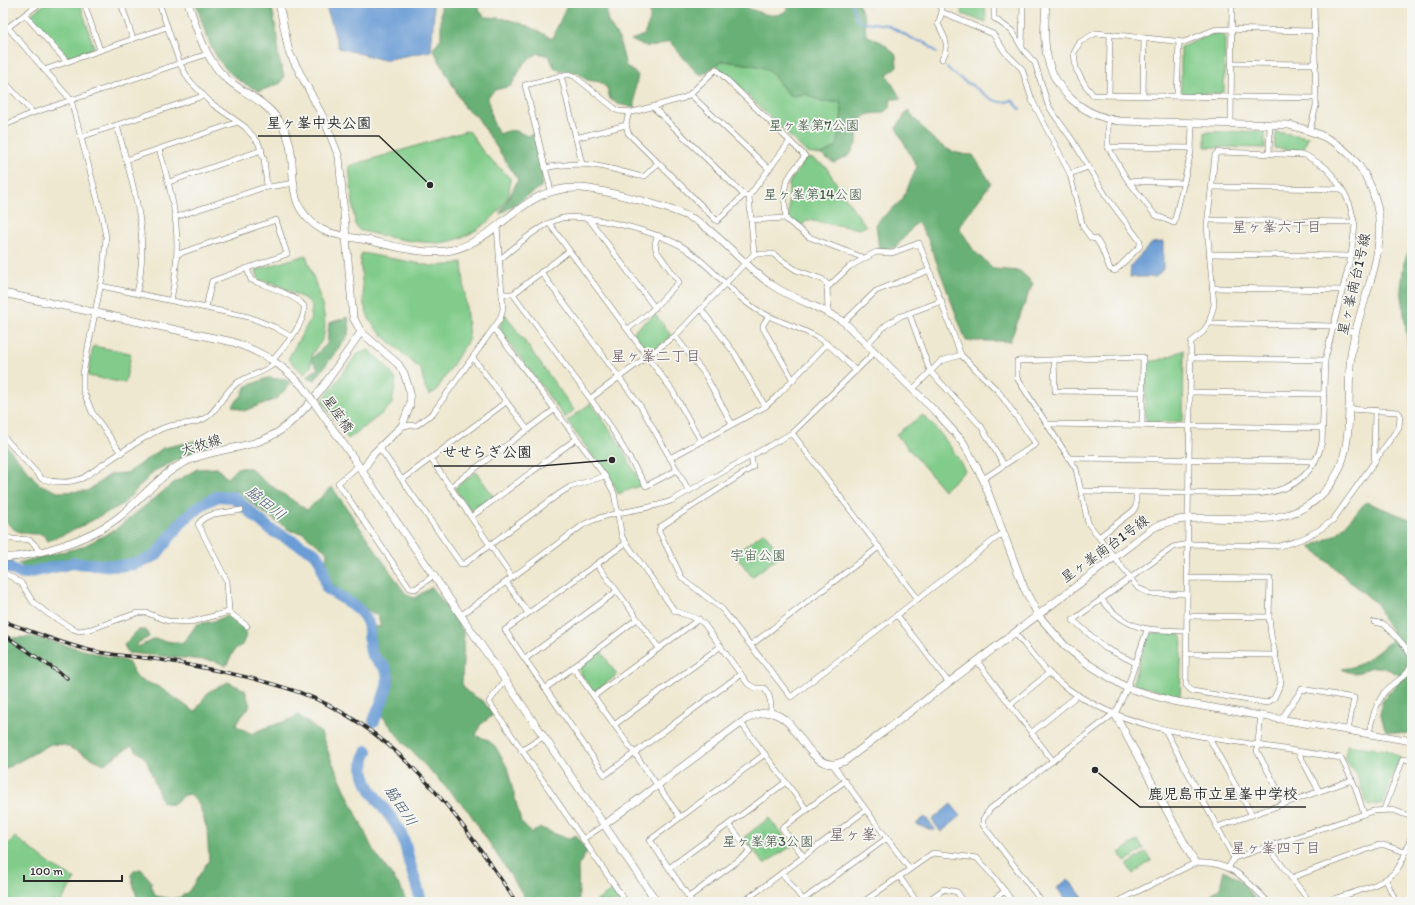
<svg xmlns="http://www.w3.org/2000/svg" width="1415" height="905" font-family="Itim,'Klee One',sans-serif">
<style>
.green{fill:#81cc8a;stroke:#567c5a}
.forest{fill:#68b076;stroke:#4a6e50}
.water{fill:#6b9cd5;stroke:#4b6480}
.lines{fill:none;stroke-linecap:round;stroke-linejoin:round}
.stream{stroke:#6b9cd5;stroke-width:2}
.river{stroke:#6b9cd5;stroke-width:12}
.minor-casing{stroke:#706d65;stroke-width:6}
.tertiary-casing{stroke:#706d65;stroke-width:8}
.minor{stroke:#fff;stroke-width:5}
.tertiary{stroke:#fff;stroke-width:7}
.rail-casing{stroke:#2b2b2b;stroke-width:3.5}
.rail{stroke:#f6f6f2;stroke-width:2;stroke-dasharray:6;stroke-linecap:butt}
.tertiary-bridge-casing{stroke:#706d65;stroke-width:8;stroke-linecap:butt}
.tertiary-bridge{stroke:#fff;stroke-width:7}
.labels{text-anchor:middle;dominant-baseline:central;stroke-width:3.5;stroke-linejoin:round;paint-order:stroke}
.park-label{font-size:14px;fill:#455b48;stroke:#f6f6f2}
.street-label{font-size:14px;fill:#2b2b2b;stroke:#f6f6f2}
.neighbourhood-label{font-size:15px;fill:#6b5a61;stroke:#f6f6f2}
.water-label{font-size:15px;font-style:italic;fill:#45586f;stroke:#f6f6f2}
.quarter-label{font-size:16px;fill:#6b5a61;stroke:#f6f6f2}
.leader{fill:none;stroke:#2b2b2b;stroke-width:1.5}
.callout-dot{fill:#2b2b2b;stroke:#f6f6f2;stroke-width:1.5}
.callout-label{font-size:15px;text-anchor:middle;font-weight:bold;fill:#2b2b2b;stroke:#f6f6f2;stroke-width:3.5;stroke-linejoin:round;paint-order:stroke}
</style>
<rect width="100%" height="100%" fill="#f6f6f2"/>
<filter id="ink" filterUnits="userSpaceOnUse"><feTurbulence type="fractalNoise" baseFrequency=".025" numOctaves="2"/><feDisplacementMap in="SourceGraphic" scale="8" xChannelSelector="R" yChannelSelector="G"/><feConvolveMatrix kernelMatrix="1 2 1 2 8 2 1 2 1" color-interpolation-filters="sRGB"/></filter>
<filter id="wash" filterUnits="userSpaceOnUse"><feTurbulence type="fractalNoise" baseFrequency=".012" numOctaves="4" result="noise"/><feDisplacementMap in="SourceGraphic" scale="16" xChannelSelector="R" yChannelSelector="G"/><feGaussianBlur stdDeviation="0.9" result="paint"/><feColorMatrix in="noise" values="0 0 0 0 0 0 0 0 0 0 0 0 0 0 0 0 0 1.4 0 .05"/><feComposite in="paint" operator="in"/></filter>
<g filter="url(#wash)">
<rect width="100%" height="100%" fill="#efe8d0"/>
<!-- green -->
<g class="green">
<path d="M 46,3 L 80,3 L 94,48 L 70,56 L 67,56 L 31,17 L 31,14 Z"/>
<path d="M 959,3 L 985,3 L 986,23 L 962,14 Z"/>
<path d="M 1215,33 L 1222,33 L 1225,36 L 1224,90 L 1222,93 L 1184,94 L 1181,91 L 1181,47 Z"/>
<path d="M 722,61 C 732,62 759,65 766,69 C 776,75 780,88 791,96 L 806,94 L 822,102 L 840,102 L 842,111 L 837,146 L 821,155 L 807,153 L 716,65 Z"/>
<path d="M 466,131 L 470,132 L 483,152 L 510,178 C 510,182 510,188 509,193 C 501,219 463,243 437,243 C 410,242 384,237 359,230 L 355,224 L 349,166 Z"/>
<path d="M 1265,131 L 1265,148 L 1205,147 L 1205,132 Z"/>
<path d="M 1276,132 L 1308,137 L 1303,151 L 1274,148 Z"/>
<path d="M 806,158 L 813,159 L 826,167 L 847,200 L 866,226 L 860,229 L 807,220 L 802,226 L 789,218 L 789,183 Z"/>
<path d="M 362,253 L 432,266 L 449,265 L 462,262 L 469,339 L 436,391 L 429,395 L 425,387 L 421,370 L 377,330 L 370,321 L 364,305 L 360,257 Z"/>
<path d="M 306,255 C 312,276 329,313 324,334 C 322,348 310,346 311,367 L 304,374 L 288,359 L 310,320 L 312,307 L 309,301 L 274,283 L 259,280 L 256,270 Z"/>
<path d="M 505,314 L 574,410 L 565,418 L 500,330 L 500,326 Z"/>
<path d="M 655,314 L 672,336 L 650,353 L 633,332 Z"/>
<path d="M 93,346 L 130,353 L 131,355 L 125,383 L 88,376 Z"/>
<path d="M 369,350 L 385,365 L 396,380 L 392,404 L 383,413 L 348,439 L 322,401 L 357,354 Z"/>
<path d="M 1184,350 L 1183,419 L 1181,422 L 1148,422 L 1145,418 L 1146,362 L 1160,360 Z"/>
<path d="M 591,403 L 614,435 L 642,485 L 618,494 L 614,485 L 567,421 Z"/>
<path d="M 923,415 C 940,432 954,449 965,471 L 944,490 L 896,434 Z"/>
<path d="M 476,472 L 494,497 L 470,511 L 456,490 L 456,487 Z"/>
<path d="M 764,532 L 781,555 L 752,577 L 735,554 Z"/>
<path d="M 1150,633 L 1179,634 L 1182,636 L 1180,697 L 1134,684 L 1133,682 L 1147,635 Z"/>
<path d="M 601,651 L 617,675 L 596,691 L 593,691 L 579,671 L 579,667 Z"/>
<path d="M 1347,745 L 1387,750 L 1400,757 L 1383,803 L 1368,806 L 1356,773 L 1345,759 Z"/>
<path d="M 769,818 L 792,846 L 764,864 L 744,837 Z"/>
<path d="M 15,837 L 54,867 L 75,879 L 61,902 L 3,902 L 3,849 Z"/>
<path d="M 1138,840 L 1144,849 L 1125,862 L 1119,853 Z"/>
<path d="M 1146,852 L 1152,860 L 1133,874 L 1127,865 Z"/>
<path d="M 613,890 L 621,902 L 595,902 Z"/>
</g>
<!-- forest -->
<g class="forest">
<path d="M 196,3 L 271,3 L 278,39 L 278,56 L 284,76 L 281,83 L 260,91 C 216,74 209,44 196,3 Z"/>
<path d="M 441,3 L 479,3 L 479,10 L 485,17 C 510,17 531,26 552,39 L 568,3 L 612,3 L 607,6 L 607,20 L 619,39 L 626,66 L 638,75 L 635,90 L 635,108 L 618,104 L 610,99 L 607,88 L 600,82 L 587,80 L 578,73 L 555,69 L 549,56 L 538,53 L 524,63 L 511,86 L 495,90 L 488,97 L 492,120 L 499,134 C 513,129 514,129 527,136 L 534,134 L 543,173 L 541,187 L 500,214 L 518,180 L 477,117 L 465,108 L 433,49 L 441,38 Z"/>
<path d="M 637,3 L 734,3 C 751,7 780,28 791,3 L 858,3 L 865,19 L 866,35 L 883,43 L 896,55 L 897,66 L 887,75 L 901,99 L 891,99 L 890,108 L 882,113 L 869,114 L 858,121 L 857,142 L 850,155 L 834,163 L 821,155 L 837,146 L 842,111 L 840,102 L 822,102 L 806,94 L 792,96 C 780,88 776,75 766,69 C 759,65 732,62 722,61 L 702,75 L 695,71 L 669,41 C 653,49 646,48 631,40 L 644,35 L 650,20 L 650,10 Z"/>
<path d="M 908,110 C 926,132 941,155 973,155 L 991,183 L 959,227 L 974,251 L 994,269 L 1020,271 L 1033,283 L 1010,341 L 966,341 L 928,239 L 917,222 L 896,247 L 879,251 L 876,223 L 902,200 L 917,167 L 896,128 Z"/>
<path d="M 1412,241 L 1412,362 L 1409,355 L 1401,288 L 1404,263 Z"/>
<path d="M 348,317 L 350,329 L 348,335 L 315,380 L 306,377 L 318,368 L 311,359 L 327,344 L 329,323 Z"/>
<path d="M 267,378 L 285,379 L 291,384 L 276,399 L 244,411 L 232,406 L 242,395 L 245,387 Z"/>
<path d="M 208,438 L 210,445 L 154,471 L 123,504 L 74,530 L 48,541 L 42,534 C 23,534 15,534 3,518 L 3,442 L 39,484 L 58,492 L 87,491 L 111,474 L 127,473 L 163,448 Z"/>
<path d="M 217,468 L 227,478 L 237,468 L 251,468 L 264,481 L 307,510 L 332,487 L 405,593 L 414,598 L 432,587 L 464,632 L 462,684 L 466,691 L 484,702 L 493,715 L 480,725 L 476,736 L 486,739 L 495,746 L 507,767 L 521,822 L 531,833 L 541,828 L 568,839 L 576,835 L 587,852 L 578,866 L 579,902 L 528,902 L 469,812 L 402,741 L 380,713 L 394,679 L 392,669 L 377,656 L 372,626 L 381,627 L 378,616 L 357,604 L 351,598 L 330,583 L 326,567 L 327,552 L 303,533 L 291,531 L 266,514 L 235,490 L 187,517 L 169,546 L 149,564 L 121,571 L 90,561 L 31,574 L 18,563 L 82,547 L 116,529 L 175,482 L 197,469 Z"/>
<path d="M 1366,502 L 1412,520 L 1412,735 L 1386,731 C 1372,696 1388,701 1401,676 C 1394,672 1385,667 1376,667 C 1363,667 1359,679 1342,669 C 1363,667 1375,653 1391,641 L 1392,630 L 1383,620 L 1378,605 L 1310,547 L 1337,534 Z"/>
<path d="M 227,616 L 241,625 L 247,633 L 242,645 L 235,649 L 226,666 L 215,661 L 128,653 L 124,645 L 138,630 L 146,630 L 149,637 L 136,644 L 138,647 L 154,639 L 179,643 L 184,642 L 197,624 L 214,621 Z"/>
<path d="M 35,637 L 128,662 L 138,679 L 159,687 L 195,712 L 208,692 L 228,682 L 245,690 L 250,706 L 235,725 L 252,734 C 268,724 283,725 298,715 L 321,733 L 331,759 L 373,850 L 401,888 L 406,902 L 138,902 L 131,875 L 134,870 L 141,869 L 151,881 L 151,886 L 156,896 L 172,899 L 181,897 L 189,891 L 209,860 L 207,829 L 199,804 L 190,794 L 184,795 L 172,805 L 162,802 L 146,759 L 131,746 L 104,764 L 64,745 L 51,744 L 3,770 L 3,638 Z"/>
<path d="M 1224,870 L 1240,880 L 1257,902 L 1203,902 L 1220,887 Z"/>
</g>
<!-- water -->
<g class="water">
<path d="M 325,3 L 432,3 L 434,12 L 431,51 L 384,60 L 339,48 Z"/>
<path d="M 1163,242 L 1163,269 L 1156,277 L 1130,277 L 1131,265 L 1152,243 Z"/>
<path d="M 951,804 L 961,816 L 941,832 L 932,820 Z"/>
<path d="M 925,817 L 935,829 L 934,831 L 916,824 Z"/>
<path d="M 1068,879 L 1084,899 L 1080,902 L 1067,902 L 1057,888 Z"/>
</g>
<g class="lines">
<!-- stream -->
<g class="stream">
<path d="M 851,3 L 858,21 L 887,25 L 917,41 L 925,42 L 937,53"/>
<path d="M 947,67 C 954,76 963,80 973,86 C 985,94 996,107 1012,100 L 1020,109"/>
</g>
<!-- river -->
<g class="river">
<path d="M 3,560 L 10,568 L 22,574 L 74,563 L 117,566 L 135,564 L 155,556 L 183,520 L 203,504 L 218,496 L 233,497 L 271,530 L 315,553 L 321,562 L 327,588 C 340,598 359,605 367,621 C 371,629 368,642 371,652 C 373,659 381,662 385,668 C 394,682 379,706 374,721"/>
<path d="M 367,751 C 351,782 388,807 400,832 C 405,841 407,851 409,861 C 413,875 418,888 421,902"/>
</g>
</g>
</g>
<g filter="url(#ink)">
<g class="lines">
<!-- minor casing -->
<g class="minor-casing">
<g id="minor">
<path d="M 84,3 L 100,50"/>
<path d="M 121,3 L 133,39"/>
<path d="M 159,3 L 180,64 L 189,80 L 211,103 L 245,127 L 258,142 L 264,159 L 267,186"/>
<path d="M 939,3 L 942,12 L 993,34 L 1005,52 L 1022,69 L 1032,100 L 1070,174 L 1083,227 L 1091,238 L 1096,239 L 1101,247 L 1110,269 L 1115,271 L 1140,246 L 1140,241 L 1106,196 L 1073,141 L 1053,113 L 1048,105 L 1035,63 L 1024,51 L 1012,31 L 994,18 L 994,3"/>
<path d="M 25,15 L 67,62"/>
<path d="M 3,22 L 71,100 L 102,216 L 106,237 L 103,273 L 83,373 L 83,390 L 92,412 L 121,453"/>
<path d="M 3,31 L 40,3"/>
<path d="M 1315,31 L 1216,29 L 1184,42 L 1096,33 L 1080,42 L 1074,53 L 1076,69 L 1085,85 L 1093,95 L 1316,98"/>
<path d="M 1022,46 L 1023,3"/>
<path d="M 942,59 C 951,46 944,36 938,24 L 942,12"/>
<path d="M 1231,63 L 1316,64"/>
<path d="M 44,70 L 167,27"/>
<path d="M 561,75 L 582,164"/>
<path d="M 3,80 L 33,113"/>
<path d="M 690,94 L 769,169"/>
<path d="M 1109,95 L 1110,34"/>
<path d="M 1143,96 L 1144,38"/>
<path d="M 1177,96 L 1179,42"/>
<path d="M 653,107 L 744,195 L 749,196"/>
<path d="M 629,112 L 626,124 L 628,133 L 717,221 L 744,195"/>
<path d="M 1108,119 L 1108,147 L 1126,178 L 1155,215 L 1174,223 L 1191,152 L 1192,123"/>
<path d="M 1231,123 L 1232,3"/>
<path d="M 117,125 C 132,185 151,230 137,293"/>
<path d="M 3,126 L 30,114 L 207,54"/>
<path d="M 1310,130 L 1316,106 L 1314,3"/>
<path d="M 81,137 L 203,96"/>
<path d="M 576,138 L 626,125"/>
<path d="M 1108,147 L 1191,148"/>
<path d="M 159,149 C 176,205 183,242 171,300"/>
<path d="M 1269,154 L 1270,124"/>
<path d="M 126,160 L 238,122"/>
<path d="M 545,168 C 583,160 603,166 639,176 L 645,176 L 658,163"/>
<path d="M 1070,174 L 1088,167"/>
<path d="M 1129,181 L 1184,183"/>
<path d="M 169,182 L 262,150"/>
<path d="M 1213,187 L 1342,189"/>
<path d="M 551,191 L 525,85 L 568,74 L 574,76 L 618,111 L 633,112 L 684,98 L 690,94 L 716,69 L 805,156 C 782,184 783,182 786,218 L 788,221 L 809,237 L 864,258"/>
<path d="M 176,217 L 262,188 L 295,183"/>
<path d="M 589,219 L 655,308"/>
<path d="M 751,220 L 786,218"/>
<path d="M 1208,220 L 1354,222"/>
<path d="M 549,223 L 672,390 L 701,441"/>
<path d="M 178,254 L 276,220 L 287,254 L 212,281 L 206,307"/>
<path d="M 754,254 L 749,196 L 790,141"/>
<path d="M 1209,254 L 1351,256"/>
<path d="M 499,260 C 518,245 536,227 559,219 C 582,211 666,234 686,249 C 711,266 729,291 754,308 C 775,322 799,326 820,339 C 833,347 845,360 856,371"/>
<path d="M 247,268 L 251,280 C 264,285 296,295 304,306 C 306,323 284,347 273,360"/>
<path d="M 541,272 L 641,407 L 689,491"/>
<path d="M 101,286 L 249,317 L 274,327 L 292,337"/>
<path d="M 827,288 L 849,267 L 876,252 L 892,253 L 919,243 L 961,355 L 998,391 L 1036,444 L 983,479"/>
<path d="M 1212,288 L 1342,290"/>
<path d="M 502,294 L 513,294 L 569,251"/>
<path d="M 513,294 L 609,424 L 646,486 L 677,470"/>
<path d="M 701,309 L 735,354 L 765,406"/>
<path d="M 909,313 L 930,371 L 981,426 L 1004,465"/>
<path d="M 768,317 L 763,325 L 763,328 L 793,380"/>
<path d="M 844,322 L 876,291 L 930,270"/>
<path d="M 1209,323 L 1332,326 L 1356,333"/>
<path d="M 494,329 L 605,476 L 614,493 L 622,537 L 674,610 C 684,616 695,615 704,624 L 748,684 L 755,688 L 764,688 C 771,696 771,703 771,714"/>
<path d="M 628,329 L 650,312 L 679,282 L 656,250 L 655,243 L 658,235"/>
<path d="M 675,336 L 704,373 L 732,424"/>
<path d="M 867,344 L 886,325 L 901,316 L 942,301"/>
<path d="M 473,358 L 528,430"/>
<path d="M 1191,358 L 1325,360"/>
<path d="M 1054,360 L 1055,391 L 1142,392"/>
<path d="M 913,389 L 941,361 L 961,355"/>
<path d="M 1190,392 L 1324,394"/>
<path d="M 591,398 L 675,336 L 754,254 L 773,254 L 796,270 L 822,279 L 827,284 L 828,311"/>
<path d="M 1047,424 L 1322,428"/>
<path d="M 1142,425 L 1143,357 L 1017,361 L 1017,378 L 1076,469 L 1088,523 L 1138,588 L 1151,594 L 1187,594"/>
<path d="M 402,426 L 417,425 L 433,413 L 500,319 L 503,309 L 497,226"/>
<path d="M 792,433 L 918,599"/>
<path d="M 3,436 L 42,479 C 55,483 70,483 83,478 C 109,461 135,441 163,428 C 177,422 195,426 207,417 C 218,410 223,393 237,383 C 250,374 264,374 276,362"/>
<path d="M 379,447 L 461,564 L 464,564 L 559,494 L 570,487 L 605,476"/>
<path d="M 751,457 L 753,467 L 660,527 L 659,531 L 682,578 L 722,609 L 791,697 L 1003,533"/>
<path d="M 670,458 L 766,406 L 776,397 L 827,344"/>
<path d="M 1069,458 L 1315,461"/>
<path d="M 431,459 L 512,577"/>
<path d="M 1374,463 L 1375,410"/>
<path d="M 358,466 L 338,483 L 410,588 L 415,589 L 433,576"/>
<path d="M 402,480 L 506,402"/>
<path d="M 450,487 L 554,410"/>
<path d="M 1081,491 L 1256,494 C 1290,492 1314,477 1322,442 L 1325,360 L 1351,256 L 1354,233 L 1355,225 L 1350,205 L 1345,194 L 1333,176 L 1325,167 L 1305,155 L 1218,152 L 1215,155 L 1207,226 L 1214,305 L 1209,323 L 1203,332 L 1191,342 C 1190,401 1189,460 1188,518 L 1186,685 L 1192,691 L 1267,703 L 1274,698 L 1281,683 L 1271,635 L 1269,617 L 1270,579 L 1187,578"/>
<path d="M 471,517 L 576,439"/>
<path d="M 3,534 C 19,548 28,528 39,552"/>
<path d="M 1099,537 L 1133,511 L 1136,506 L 1136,492"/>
<path d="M 626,543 L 505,630 L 605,775 L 741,674"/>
<path d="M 597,564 L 659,648"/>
<path d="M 3,572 L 21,583 L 33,602 L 47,613 L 73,629 L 79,631 L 91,629 L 137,613 L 147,613 L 168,621 L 191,622 L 229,612 L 247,626"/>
<path d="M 506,582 L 528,613"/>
<path d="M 1101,599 C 1127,632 1149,630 1187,631"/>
<path d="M 229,612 L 227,581 L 198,524 C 209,510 225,514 241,510"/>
<path d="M 897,615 L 949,683"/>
<path d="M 460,616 L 583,525 C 610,510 642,512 671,501 L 792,433 L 875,352"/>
<path d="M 1187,616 L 1269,617"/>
<path d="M 1015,633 C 1030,651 1045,672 1064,686 C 1117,725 1182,734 1245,743 C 1277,748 1309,753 1341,758 L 1355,786 L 1364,814"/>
<path d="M 751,645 L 879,547"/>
<path d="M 1186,654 L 1276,655"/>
<path d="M 525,659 L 617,591"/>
<path d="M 977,661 L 1053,761"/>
<path d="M 1136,663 L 1105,648 L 1073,620 L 1173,547 L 1188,544 L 1279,546 C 1298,542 1318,532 1333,520 L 1399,427 L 1400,415 L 1398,412 L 1348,409"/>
<path d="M 573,667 L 680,817"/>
<path d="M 505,680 L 489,702 L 626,902"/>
<path d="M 546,688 L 637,619"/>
<path d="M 594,696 L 699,619"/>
<path d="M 1010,705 L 1049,673"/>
<path d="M 1261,715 L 1257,751 L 1285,803"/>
<path d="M 1282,718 L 1302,689 L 1354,698 L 1348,730"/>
<path d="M 741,723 L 807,810"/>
<path d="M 614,725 L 721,646"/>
<path d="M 1165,730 L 1234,858"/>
<path d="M 1031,733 L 1078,695"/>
<path d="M 1369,734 C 1371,721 1376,705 1383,694 C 1392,681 1415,676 1411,657 C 1409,648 1391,631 1384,624 L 1374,622"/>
<path d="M 1209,738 L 1252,815"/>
<path d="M 521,751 L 543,737"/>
<path d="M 1298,752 L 1319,791"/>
<path d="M 833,765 L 909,868"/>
<path d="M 1384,809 L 1403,759 L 1412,761"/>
<path d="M 1217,827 L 1352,780"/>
<path d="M 583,839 L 604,825"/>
<path d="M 1268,847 L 1310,902"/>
<path d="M 804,857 L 782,828 L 845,781"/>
<path d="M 669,868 L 786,782"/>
<path d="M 1228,868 L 1234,858 L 1373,811 L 1393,810 L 1412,817"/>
<path d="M 782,873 L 803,900"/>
<path d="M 899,876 L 917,902"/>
<path d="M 1291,878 L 1379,845 L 1384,845 L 1405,852"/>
<path d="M 1386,880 L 1396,902"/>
<path d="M 689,897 L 750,852 L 729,824"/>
<path d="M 692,902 L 650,840 L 765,754"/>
<path d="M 743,902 L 866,810"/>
<path d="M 800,902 L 887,838"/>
<path d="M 863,902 L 933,853 L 977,858 L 994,877 L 1013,902"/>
<path d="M 926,902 L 944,889 L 957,892 L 964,902"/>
<path d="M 990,902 L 1005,891"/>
<path d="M 1042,902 L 983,825 L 983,819 L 990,809 L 1116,712 L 1127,688 L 1147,630"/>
<path d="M 1116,902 L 1195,863 C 1231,861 1245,878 1268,902"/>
<path d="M 1324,902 C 1343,895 1387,886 1398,868 C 1405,858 1408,845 1412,834"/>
</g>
</g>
<!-- tertiary casing -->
<g class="tertiary-casing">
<g id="tertiary">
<path d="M 188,3 C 198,32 206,65 233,84 C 248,95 265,102 277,118 C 300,146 287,177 298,204 C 303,215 314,226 325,231 C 338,236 354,238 367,240 C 394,246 425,256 452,250 C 503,238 521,185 581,188 C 605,190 681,209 700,223 C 727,242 747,269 775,287 C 797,301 822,307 844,322 L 939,415 L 963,442 L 983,479 L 1024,588 L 1038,615 L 1065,646 L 1088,664 L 1127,688 L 1172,701 L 1412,741"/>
<path d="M 279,3 L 289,52 L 324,119 L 339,157 L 353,317 L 361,332 L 398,364 L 404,373 L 410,392 L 410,405 L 402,426 L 374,453 L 362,471 L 657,902"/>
<path d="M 3,293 L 233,342 C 263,353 281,363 303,387"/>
<path d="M 352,456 L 362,471"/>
<path d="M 3,558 C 38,556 91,539 119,517 C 144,497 162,471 192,459 C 221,447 255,449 281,430 C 315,405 337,365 361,332"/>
<path d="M 1115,714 L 1195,863"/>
<path d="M 604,825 L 741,723 C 795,685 798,765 833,764 C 837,764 841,762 845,761 L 1153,528 C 1206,502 1272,540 1319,497 C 1360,460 1345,403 1351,354 C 1360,291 1401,238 1365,175 C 1347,144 1322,133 1289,125 L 1120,121 C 1083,116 1055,92 1047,56 C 1043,39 1045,20 1046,3"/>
</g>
</g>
<!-- minor -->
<use href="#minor" class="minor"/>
<!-- tertiary -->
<use href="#tertiary" class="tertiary"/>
<!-- rail casing -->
<g class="rail-casing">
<g id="rail">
<path d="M 3,621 C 33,632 62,644 93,651 C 121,657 151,657 179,663 C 220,671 262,679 301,693 C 399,729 461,819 516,902"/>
<path d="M 3,634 L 67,678"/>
</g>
</g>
<!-- rail -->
<use href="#rail" class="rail"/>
<!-- tertiary-bridge casing -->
<g class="tertiary-bridge-casing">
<path id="tertiary-bridge" d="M 303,387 L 352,456"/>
</g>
<!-- tertiary-bridge -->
<use href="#tertiary-bridge" class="tertiary-bridge"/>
</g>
</g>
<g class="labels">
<!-- park labels -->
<g class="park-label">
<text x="814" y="125">星ヶ峯第7公園</text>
<text x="813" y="194">星ヶ峯第14公園</text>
<text x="758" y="555">宇宙公園</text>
<text x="768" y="841">星ヶ峯第3公園</text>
</g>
<!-- street labels -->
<g class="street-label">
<text transform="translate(1354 284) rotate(-77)">星ヶ峯南台1号線</text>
<text transform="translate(338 414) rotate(55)">星座橋</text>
<text transform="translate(201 445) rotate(-17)">大牧線</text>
<text transform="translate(1105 549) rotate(-36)">星ヶ峯南台1号線</text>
</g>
<!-- neighbourhood labels -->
<g class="neighbourhood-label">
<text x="1277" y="227">星ヶ峯六丁目</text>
<text x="656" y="356">星ヶ峯二丁目</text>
<text x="1276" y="848">星ヶ峯四丁目</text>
</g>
<!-- water labels -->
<g class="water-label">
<text transform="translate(266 503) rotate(39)">脇田川</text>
<text transform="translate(401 806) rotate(57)">脇田川</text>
</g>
<!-- quarter labels -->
<g class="quarter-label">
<text x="853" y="834">星ヶ峯</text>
</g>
</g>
<!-- callouts -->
<path class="leader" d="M430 185L379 136H258M612 460L540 466H434M1095 770L1140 807H1306"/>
<g class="callout-dot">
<circle cx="430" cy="185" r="4"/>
<circle cx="612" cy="460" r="4"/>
<circle cx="1095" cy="770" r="4"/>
</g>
<g class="callout-label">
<text x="319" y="128">星ヶ峯中央公園</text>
<text x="487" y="457">せせらぎ公園</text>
<text x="1223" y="799">鹿児島市立星峯中学校</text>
</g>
<!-- margin -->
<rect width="1415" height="905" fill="none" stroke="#f6f6f2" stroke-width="16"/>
<!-- scale -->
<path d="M24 875v6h98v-6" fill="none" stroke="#2b2b2b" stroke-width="2"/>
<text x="30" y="875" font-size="12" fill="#2b2b2b" stroke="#f6f6f2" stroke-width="3" paint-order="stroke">100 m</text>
</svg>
